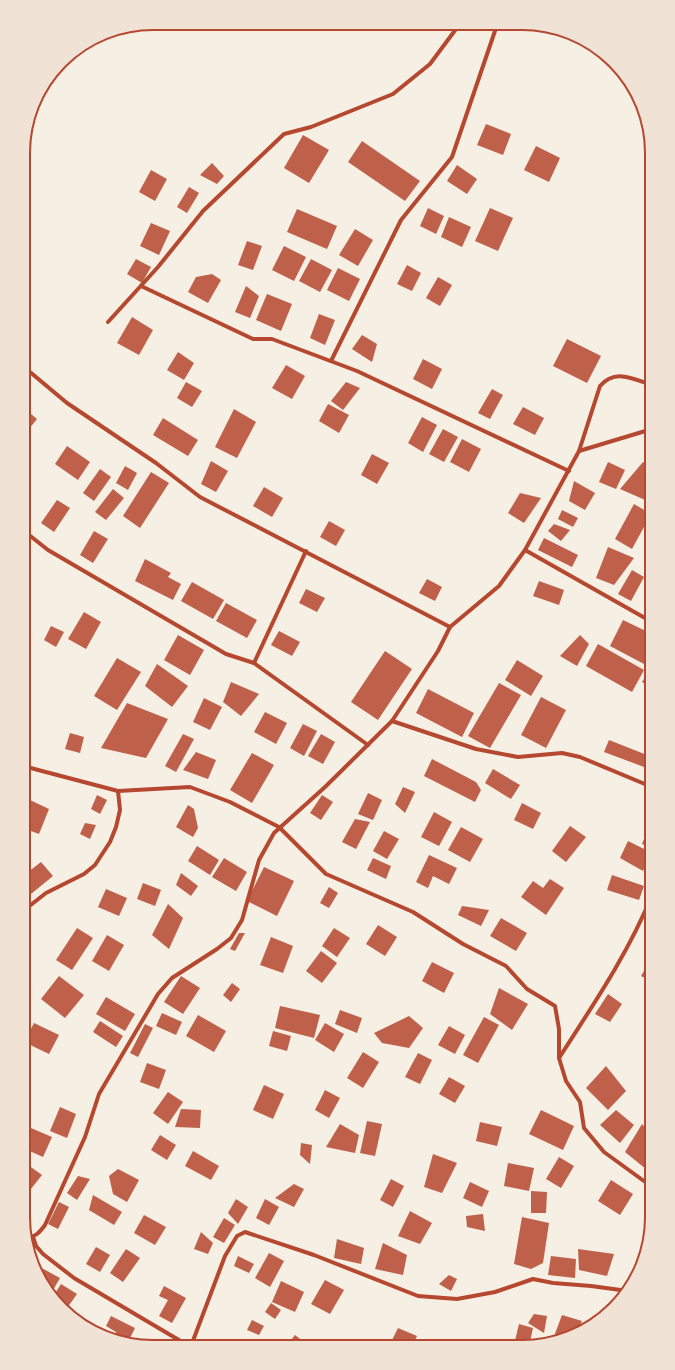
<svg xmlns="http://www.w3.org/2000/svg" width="675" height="1370" font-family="'Fira Sans Condensed',sans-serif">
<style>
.building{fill:#bf614a}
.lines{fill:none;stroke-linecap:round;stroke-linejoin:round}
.minor{stroke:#b5482f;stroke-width:4}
.rim{fill:none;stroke:#b5482f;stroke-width:2}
</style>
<rect width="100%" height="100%" fill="#f6efe4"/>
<!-- building -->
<g class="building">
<path d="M 486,124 L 511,134 L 503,155 L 477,145 Z"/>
<path d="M 303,135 L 329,150 L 309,183 L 284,168 Z"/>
<path d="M 362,141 L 420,181 L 405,201 L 348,162 Z"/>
<path d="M 536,146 L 560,158 L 549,182 L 524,170 Z"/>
<path d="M 212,163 L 224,176 L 217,184 L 200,175 Z"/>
<path d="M 457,165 L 477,179 L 467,194 L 447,181 Z"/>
<path d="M 151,170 L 167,179 L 155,201 L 139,192 Z"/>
<path d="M 189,187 L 199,193 L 187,213 L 177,207 Z"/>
<path d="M 428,208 L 444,216 L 436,234 L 420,226 Z"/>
<path d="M 490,208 L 513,218 L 498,251 L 475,241 Z"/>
<path d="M 297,209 L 337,226 L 327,249 L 287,232 Z"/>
<path d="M 449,217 L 471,227 L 462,247 L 441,237 Z"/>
<path d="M 151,223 L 170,231 L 159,255 L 140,246 Z"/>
<path d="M 355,229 L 373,240 L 358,266 L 339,255 Z"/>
<path d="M 247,241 L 262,246 L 253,270 L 238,265 Z"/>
<path d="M 284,246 L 306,257 L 294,281 L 272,270 Z"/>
<path d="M 136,259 L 151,267 L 142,283 L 127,274 Z"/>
<path d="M 311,259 L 332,270 L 320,292 L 299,281 Z"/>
<path d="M 407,265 L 421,273 L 412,291 L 397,284 Z"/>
<path d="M 338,268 L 360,279 L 349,301 L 327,290 Z"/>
<path d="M 212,274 L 221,280 L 208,303 L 188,292 L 196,277 Z"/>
<path d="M 438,277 L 452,285 L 440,306 L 426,298 Z"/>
<path d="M 246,286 L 259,296 L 250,318 L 235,312 Z"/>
<path d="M 267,294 L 292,304 L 281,331 L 256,320 Z"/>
<path d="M 319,314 L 335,320 L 325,345 L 310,338 Z"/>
<path d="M 132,317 L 153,330 L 139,355 L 117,343 Z"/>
<path d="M 362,335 L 377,344 L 372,362 L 352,349 Z"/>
<path d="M 567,339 L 601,356 L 587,383 L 553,366 Z"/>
<path d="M 178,352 L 194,363 L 184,380 L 167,370 Z"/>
<path d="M 423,359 L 442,369 L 432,389 L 413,379 Z"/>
<path d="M 286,365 L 305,376 L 292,399 L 272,388 Z"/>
<path d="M 186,382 L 202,391 L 192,407 L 177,398 Z"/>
<path d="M 346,382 L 360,388 L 343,410 L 331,401 Z"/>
<path d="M 492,389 L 503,395 L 490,419 L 478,413 Z"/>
<path d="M 328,404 L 349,415 L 339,433 L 319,421 Z"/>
<path d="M 523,407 L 544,418 L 535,435 L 513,424 Z"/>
<path d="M 24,408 L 37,419 L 24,435 Z"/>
<path d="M 234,409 L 256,422 L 237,458 L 215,447 Z"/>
<path d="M 422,417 L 437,425 L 423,452 L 408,443 Z"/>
<path d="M 163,418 L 198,440 L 188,456 L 153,435 Z"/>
<path d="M 443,429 L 458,437 L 444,462 L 429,454 Z"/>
<path d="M 462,439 L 481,449 L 469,472 L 450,462 Z"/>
<path d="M 67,446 L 90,462 L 78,480 L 55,464 Z"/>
<path d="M 372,454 L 389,463 L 377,484 L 361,475 Z"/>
<path d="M 211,461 L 228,471 L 216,492 L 201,484 Z"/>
<path d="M 608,462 L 625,470 L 616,489 L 599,482 Z"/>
<path d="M 643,462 L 652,466 L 652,503 L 620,489 Z"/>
<path d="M 125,466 L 137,473 L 128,490 L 116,483 Z"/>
<path d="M 100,469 L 111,477 L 94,501 L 83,493 Z"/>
<path d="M 151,472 L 169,483 L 140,528 L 123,516 Z"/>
<path d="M 574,481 L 595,493 L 585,510 L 569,501 Z"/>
<path d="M 264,487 L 283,498 L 272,517 L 253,506 Z"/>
<path d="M 113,489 L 124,498 L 106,520 L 95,512 Z"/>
<path d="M 520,493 L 541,498 L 524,523 L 508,513 Z"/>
<path d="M 57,500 L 70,508 L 54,532 L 41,523 Z"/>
<path d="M 634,504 L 651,514 L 632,549 L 615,539 Z"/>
<path d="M 562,510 L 578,518 L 573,527 L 558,519 Z"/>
<path d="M 329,521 L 345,530 L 336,546 L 320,537 Z"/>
<path d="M 554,524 L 570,530 L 561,541 L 548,531 Z"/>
<path d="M 94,531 L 108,539 L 93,563 L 80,555 Z"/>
<path d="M 544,538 L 578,555 L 572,567 L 538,550 Z"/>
<path d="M 652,541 L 652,559 L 644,553 Z"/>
<path d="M 608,547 L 634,558 L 614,585 L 596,578 Z"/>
<path d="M 145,559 L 171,573 L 168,577 L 181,584 L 173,600 L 135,581 Z"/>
<path d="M 632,570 L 644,577 L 631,601 L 618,594 Z"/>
<path d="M 427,579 L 442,587 L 435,601 L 419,593 Z"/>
<path d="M 539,581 L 564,590 L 559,605 L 533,596 Z"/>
<path d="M 192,582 L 224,600 L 213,619 L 181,601 Z"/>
<path d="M 306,589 L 325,598 L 317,612 L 299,603 Z"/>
<path d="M 226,603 L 257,620 L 247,638 L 216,621 Z"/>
<path d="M 84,612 L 101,622 L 86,649 L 68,639 Z"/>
<path d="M 623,620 L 652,634 L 652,648 L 644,664 L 610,646 Z"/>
<path d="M 51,626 L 64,632 L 56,647 L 44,640 Z"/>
<path d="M 279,631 L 300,642 L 292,656 L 271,645 Z"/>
<path d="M 178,635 L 204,650 L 190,675 L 164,660 Z"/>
<path d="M 580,635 L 589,644 L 577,666 L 560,656 Z"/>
<path d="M 598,644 L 644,670 L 632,692 L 586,666 Z"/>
<path d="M 385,651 L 412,669 L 378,720 L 351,702 Z"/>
<path d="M 117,658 L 141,672 L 117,710 L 94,696 Z"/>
<path d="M 517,660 L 543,676 L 531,696 L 505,680 Z"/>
<path d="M 157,664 L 188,686 L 172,707 L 145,686 Z"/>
<path d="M 652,666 L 652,688 L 642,682 Z"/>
<path d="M 231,682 L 259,694 L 241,716 L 223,702 Z"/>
<path d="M 499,683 L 521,695 L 490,748 L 468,736 Z"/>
<path d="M 428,689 L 474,713 L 462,737 L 416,713 Z"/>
<path d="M 541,697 L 566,710 L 546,748 L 521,735 Z"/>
<path d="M 204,698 L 222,707 L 210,730 L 193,722 Z"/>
<path d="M 127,703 L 168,719 L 146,758 L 101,748 Z"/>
<path d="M 265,712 L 287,723 L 276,744 L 254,732 Z"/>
<path d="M 303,724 L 317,731 L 304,756 L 290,748 Z"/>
<path d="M 70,733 L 84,737 L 80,753 L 65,749 Z"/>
<path d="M 183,734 L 194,739 L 176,772 L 165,766 Z"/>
<path d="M 321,734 L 335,742 L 323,764 L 308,756 Z"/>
<path d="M 609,740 L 652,757 L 652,770 L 604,752 Z"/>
<path d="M 196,752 L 216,760 L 208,779 L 183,770 Z"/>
<path d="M 252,753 L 274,765 L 252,803 L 230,790 Z"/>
<path d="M 432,759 L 476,782 L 481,790 L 475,802 L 424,776 Z"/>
<path d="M 493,769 L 520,785 L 511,799 L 485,783 Z"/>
<path d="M 403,787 L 415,792 L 405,813 L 395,804 Z"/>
<path d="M 368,793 L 382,800 L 373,820 L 358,814 Z"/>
<path d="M 97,795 L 107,800 L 100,814 L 91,809 Z"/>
<path d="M 322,795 L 333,802 L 321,820 L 310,813 Z"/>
<path d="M 30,800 L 49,809 L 39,834 L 23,828 L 23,816 Z"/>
<path d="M 522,803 L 541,813 L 533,829 L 514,820 Z"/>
<path d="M 188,805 L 194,809 L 198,828 L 193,837 L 176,827 Z"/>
<path d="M 434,812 L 452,822 L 439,846 L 421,837 Z"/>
<path d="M 355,819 L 370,822 L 356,849 L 342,842 Z"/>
<path d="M 85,823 L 96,825 L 90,839 L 80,834 Z"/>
<path d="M 570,826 L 586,837 L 566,862 L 552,851 Z"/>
<path d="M 649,826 L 652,827 L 652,848 L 642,844 Z"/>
<path d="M 461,827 L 483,839 L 470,862 L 448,850 Z"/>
<path d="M 384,831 L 399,839 L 387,859 L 373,851 Z"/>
<path d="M 628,841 L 652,853 L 643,871 L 620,858 Z"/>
<path d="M 197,846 L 219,860 L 210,875 L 188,861 Z"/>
<path d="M 429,855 L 457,868 L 449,884 L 433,876 L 428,888 L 416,882 Z"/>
<path d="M 224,858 L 247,872 L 236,891 L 212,877 Z"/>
<path d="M 373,858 L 391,866 L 386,879 L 367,870 Z"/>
<path d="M 41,862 L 53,876 L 31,894 L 23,885 L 23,876 Z"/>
<path d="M 264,867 L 294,881 L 277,916 L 247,901 Z"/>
<path d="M 181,873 L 198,886 L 191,896 L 176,885 Z"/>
<path d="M 612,875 L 644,886 L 639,900 L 607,890 Z"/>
<path d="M 550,879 L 564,888 L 546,915 L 521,897 L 533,881 L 543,888 Z"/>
<path d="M 143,883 L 161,890 L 155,906 L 137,899 Z"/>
<path d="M 329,887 L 338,893 L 329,908 L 320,903 Z"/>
<path d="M 106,889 L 127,898 L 119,916 L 98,907 Z"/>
<path d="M 168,904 L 183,918 L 169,949 L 152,935 Z"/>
<path d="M 462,906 L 489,910 L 481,926 L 458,915 Z"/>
<path d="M 501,918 L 527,933 L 516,951 L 490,936 Z"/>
<path d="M 378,925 L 397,937 L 385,956 L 366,944 Z"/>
<path d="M 77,928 L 93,938 L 72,970 L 56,960 Z"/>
<path d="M 334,928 L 350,938 L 337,957 L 322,946 Z"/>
<path d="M 239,933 L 245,933 L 235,951 L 230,949 Z"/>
<path d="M 107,935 L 124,945 L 109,971 L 92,961 Z"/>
<path d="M 271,937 L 293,946 L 283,973 L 260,965 Z"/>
<path d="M 321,951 L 337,963 L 322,983 L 306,971 Z"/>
<path d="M 652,957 L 652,982 L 641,976 Z"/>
<path d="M 432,962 L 454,973 L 444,993 L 422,981 Z"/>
<path d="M 59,976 L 84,995 L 65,1018 L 41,999 Z"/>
<path d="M 181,976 L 200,988 L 183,1014 L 164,1002 Z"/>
<path d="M 232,983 L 240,989 L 231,1002 L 223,995 Z"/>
<path d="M 499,988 L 528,1004 L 512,1030 L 490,1014 Z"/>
<path d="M 608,994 L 622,1004 L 610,1022 L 595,1014 Z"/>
<path d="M 106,997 L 135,1014 L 125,1031 L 96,1014 Z"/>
<path d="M 280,1006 L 320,1015 L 314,1038 L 275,1028 Z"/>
<path d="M 340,1010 L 362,1018 L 357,1033 L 335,1024 Z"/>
<path d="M 162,1013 L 182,1022 L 176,1035 L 156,1026 Z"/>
<path d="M 198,1015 L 226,1031 L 214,1052 L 186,1036 Z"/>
<path d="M 409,1016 L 423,1028 L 409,1048 L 382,1043 L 374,1033 Z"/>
<path d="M 484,1017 L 499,1025 L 478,1063 L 463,1055 Z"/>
<path d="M 100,1021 L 123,1036 L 116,1047 L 93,1032 Z"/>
<path d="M 34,1023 L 59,1035 L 49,1054 L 24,1042 Z"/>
<path d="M 325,1023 L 344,1034 L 334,1052 L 315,1040 Z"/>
<path d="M 145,1024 L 153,1028 L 138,1057 L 130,1053 Z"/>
<path d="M 449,1026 L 465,1035 L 455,1054 L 438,1045 Z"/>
<path d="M 273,1031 L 291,1036 L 287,1051 L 269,1046 Z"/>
<path d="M 363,1052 L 379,1062 L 363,1088 L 347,1078 Z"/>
<path d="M 418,1053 L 432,1060 L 420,1084 L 405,1077 Z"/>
<path d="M 147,1063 L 166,1070 L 159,1089 L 140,1082 Z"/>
<path d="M 606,1066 L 626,1091 L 608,1110 L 586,1088 Z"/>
<path d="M 449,1077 L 465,1086 L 455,1103 L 439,1094 Z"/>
<path d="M 264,1085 L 284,1094 L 273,1119 L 253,1110 Z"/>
<path d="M 325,1090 L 340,1098 L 329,1118 L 315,1110 Z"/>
<path d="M 168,1092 L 183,1102 L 168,1124 L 153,1113 Z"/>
<path d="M 60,1107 L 76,1114 L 67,1138 L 50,1131 Z"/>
<path d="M 181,1109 L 201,1110 L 200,1128 L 175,1127 Z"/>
<path d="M 541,1110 L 574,1126 L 563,1150 L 529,1134 Z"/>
<path d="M 616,1110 L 634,1125 L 620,1143 L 600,1125 Z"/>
<path d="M 367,1121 L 382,1124 L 375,1156 L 360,1153 Z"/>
<path d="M 480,1122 L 502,1127 L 497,1146 L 476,1141 Z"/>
<path d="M 340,1124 L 359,1135 L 355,1153 L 326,1147 Z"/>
<path d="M 642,1124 L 652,1135 L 652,1174 L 625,1152 Z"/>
<path d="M 24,1125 L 52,1137 L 43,1157 L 23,1148 Z"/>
<path d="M 160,1135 L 176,1145 L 167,1160 L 151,1150 Z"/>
<path d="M 301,1143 L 312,1145 L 310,1164 L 300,1155 Z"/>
<path d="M 193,1151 L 219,1166 L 211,1180 L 185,1166 Z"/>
<path d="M 433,1154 L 457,1163 L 442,1193 L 424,1187 Z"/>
<path d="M 559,1157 L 574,1166 L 561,1188 L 546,1179 Z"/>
<path d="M 508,1163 L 534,1168 L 529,1191 L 504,1186 Z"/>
<path d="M 28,1165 L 42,1175 L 23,1199 L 23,1172 Z"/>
<path d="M 118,1169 L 139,1180 L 127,1202 L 113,1194 L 109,1176 Z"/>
<path d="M 78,1176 L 90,1179 L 77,1200 L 67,1193 Z"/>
<path d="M 391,1179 L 404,1186 L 393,1207 L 380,1200 Z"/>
<path d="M 611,1180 L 633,1194 L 620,1215 L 598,1201 Z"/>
<path d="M 470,1182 L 489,1191 L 482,1207 L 463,1198 Z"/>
<path d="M 294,1184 L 304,1189 L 294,1207 L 275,1198 Z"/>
<path d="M 531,1191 L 547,1192 L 546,1213 L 531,1213 Z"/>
<path d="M 93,1195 L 122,1212 L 114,1225 L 89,1210 Z"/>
<path d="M 236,1199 L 248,1207 L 238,1224 L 228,1213 Z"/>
<path d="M 265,1199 L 279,1207 L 269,1225 L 256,1218 Z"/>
<path d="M 59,1202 L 69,1207 L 58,1229 L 48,1224 Z"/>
<path d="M 410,1211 L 432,1223 L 420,1244 L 398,1236 Z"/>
<path d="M 483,1214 L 485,1231 L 467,1227 L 466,1216 Z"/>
<path d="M 144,1215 L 166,1227 L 155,1245 L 134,1233 Z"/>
<path d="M 522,1217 L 549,1223 L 543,1263 L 531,1269 L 514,1264 Z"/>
<path d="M 224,1218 L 235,1225 L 224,1243 L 213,1237 Z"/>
<path d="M 201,1232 L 213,1243 L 208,1254 L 194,1249 Z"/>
<path d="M 337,1239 L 364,1248 L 361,1264 L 334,1258 Z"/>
<path d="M 383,1243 L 407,1255 L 403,1275 L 375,1269 Z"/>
<path d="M 96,1247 L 110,1255 L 100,1272 L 86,1264 Z"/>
<path d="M 126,1249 L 140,1258 L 123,1282 L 110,1273 Z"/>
<path d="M 578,1249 L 614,1254 L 607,1276 L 579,1270 Z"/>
<path d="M 269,1253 L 284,1261 L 270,1287 L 255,1278 Z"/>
<path d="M 238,1256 L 254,1264 L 249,1273 L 234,1266 Z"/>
<path d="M 551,1256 L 576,1259 L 575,1278 L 548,1275 Z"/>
<path d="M 36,1265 L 60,1278 L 52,1292 L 36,1267 Z"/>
<path d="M 449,1275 L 457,1279 L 451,1291 L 439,1284 Z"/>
<path d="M 325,1280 L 344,1290 L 330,1314 L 311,1304 Z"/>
<path d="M 281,1281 L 304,1292 L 295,1312 L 272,1302 Z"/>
<path d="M 61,1284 L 77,1294 L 65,1311 L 54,1295 Z"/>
<path d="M 164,1286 L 186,1298 L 172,1323 L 159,1316 L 168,1300 L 159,1296 Z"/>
<path d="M 271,1303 L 281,1310 L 275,1319 L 265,1312 Z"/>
<path d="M 534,1314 L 547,1316 L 544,1333 L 528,1323 Z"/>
<path d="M 562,1315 L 582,1321 L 577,1333 L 558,1341 L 553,1339 Z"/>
<path d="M 111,1316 L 135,1328 L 128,1342 L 115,1335 L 116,1332 L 106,1326 Z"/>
<path d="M 252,1320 L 264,1326 L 259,1335 L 247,1330 Z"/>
<path d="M 590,1321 L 596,1323 L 587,1329 Z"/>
<path d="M 519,1324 L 533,1328 L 529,1346 L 517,1347 L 514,1345 Z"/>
<path d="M 98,1328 L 110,1334 L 109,1338 L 95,1333 Z"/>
<path d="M 398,1328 L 417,1336 L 412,1347 L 397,1347 L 390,1344 Z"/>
<path d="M 295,1335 L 309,1346 L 286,1346 Z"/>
<path d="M 362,1339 L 374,1347 L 360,1347 Z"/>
</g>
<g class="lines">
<!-- minor -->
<g class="minor">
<path d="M 141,286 L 253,339 L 272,339 L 357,371 L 569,471"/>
<path d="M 108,322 L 158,267 L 203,211 L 284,134 L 311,127 L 393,94 L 430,64 L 459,25"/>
<path d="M 24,326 L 24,317"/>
<path d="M 331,361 L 401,220 L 452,157 L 497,25"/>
<path d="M 24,367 L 67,403 L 156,463 L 200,497 L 450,627"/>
<path d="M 579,451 L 652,429"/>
<path d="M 24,531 L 48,550 L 226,654 L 254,663 L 368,745"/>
<path d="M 525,550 L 652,622"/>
<path d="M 254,663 L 306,551"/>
<path d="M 392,721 L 476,749 L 518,757 L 562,753 L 580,757 L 652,787"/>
<path d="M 23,766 L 118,791 L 190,787 L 230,802 L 279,827 L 326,874 L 413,912 L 463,944 L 506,966 L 527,989 L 555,1006 L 559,1029 L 559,1058 L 566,1081 L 580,1102 L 584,1128 L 604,1152 L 648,1184 L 652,1189"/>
<path d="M 23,911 L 46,893 L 84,874 L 95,865 L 110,842 L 116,827 L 120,810 L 118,791"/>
<path d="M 559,1058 C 593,1005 628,954 652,895"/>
<path d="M 26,1237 C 36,1237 39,1233 45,1225 L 85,1137 L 99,1094 L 158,994 L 172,978 L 217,949 L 231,938 L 242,920 L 259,860 L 274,833 L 325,787 L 392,721 L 438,651 L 450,627 L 499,586 L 525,550 L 579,451 L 600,386 C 615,368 633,379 652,385"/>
<path d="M 33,1237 L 36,1246 L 43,1254 L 74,1278 L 189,1346"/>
<path d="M 191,1346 L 225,1256 L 237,1236 L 245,1232 L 314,1255 L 418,1296 L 457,1299 L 495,1292 L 533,1279 L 553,1283 L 591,1286 L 628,1291"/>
</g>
</g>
<!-- crop -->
<path d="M0 0H675V1370H0ZM153 30H522A123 123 0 0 1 645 153V1217A123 123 0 0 1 522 1340H153A123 123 0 0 1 30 1217V153A123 123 0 0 1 153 30Z" fill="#f1e2d6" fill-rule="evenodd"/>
<path class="rim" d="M153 30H522A123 123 0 0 1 645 153V1217A123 123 0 0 1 522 1340H153A123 123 0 0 1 30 1217V153A123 123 0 0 1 153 30Z"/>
</svg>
